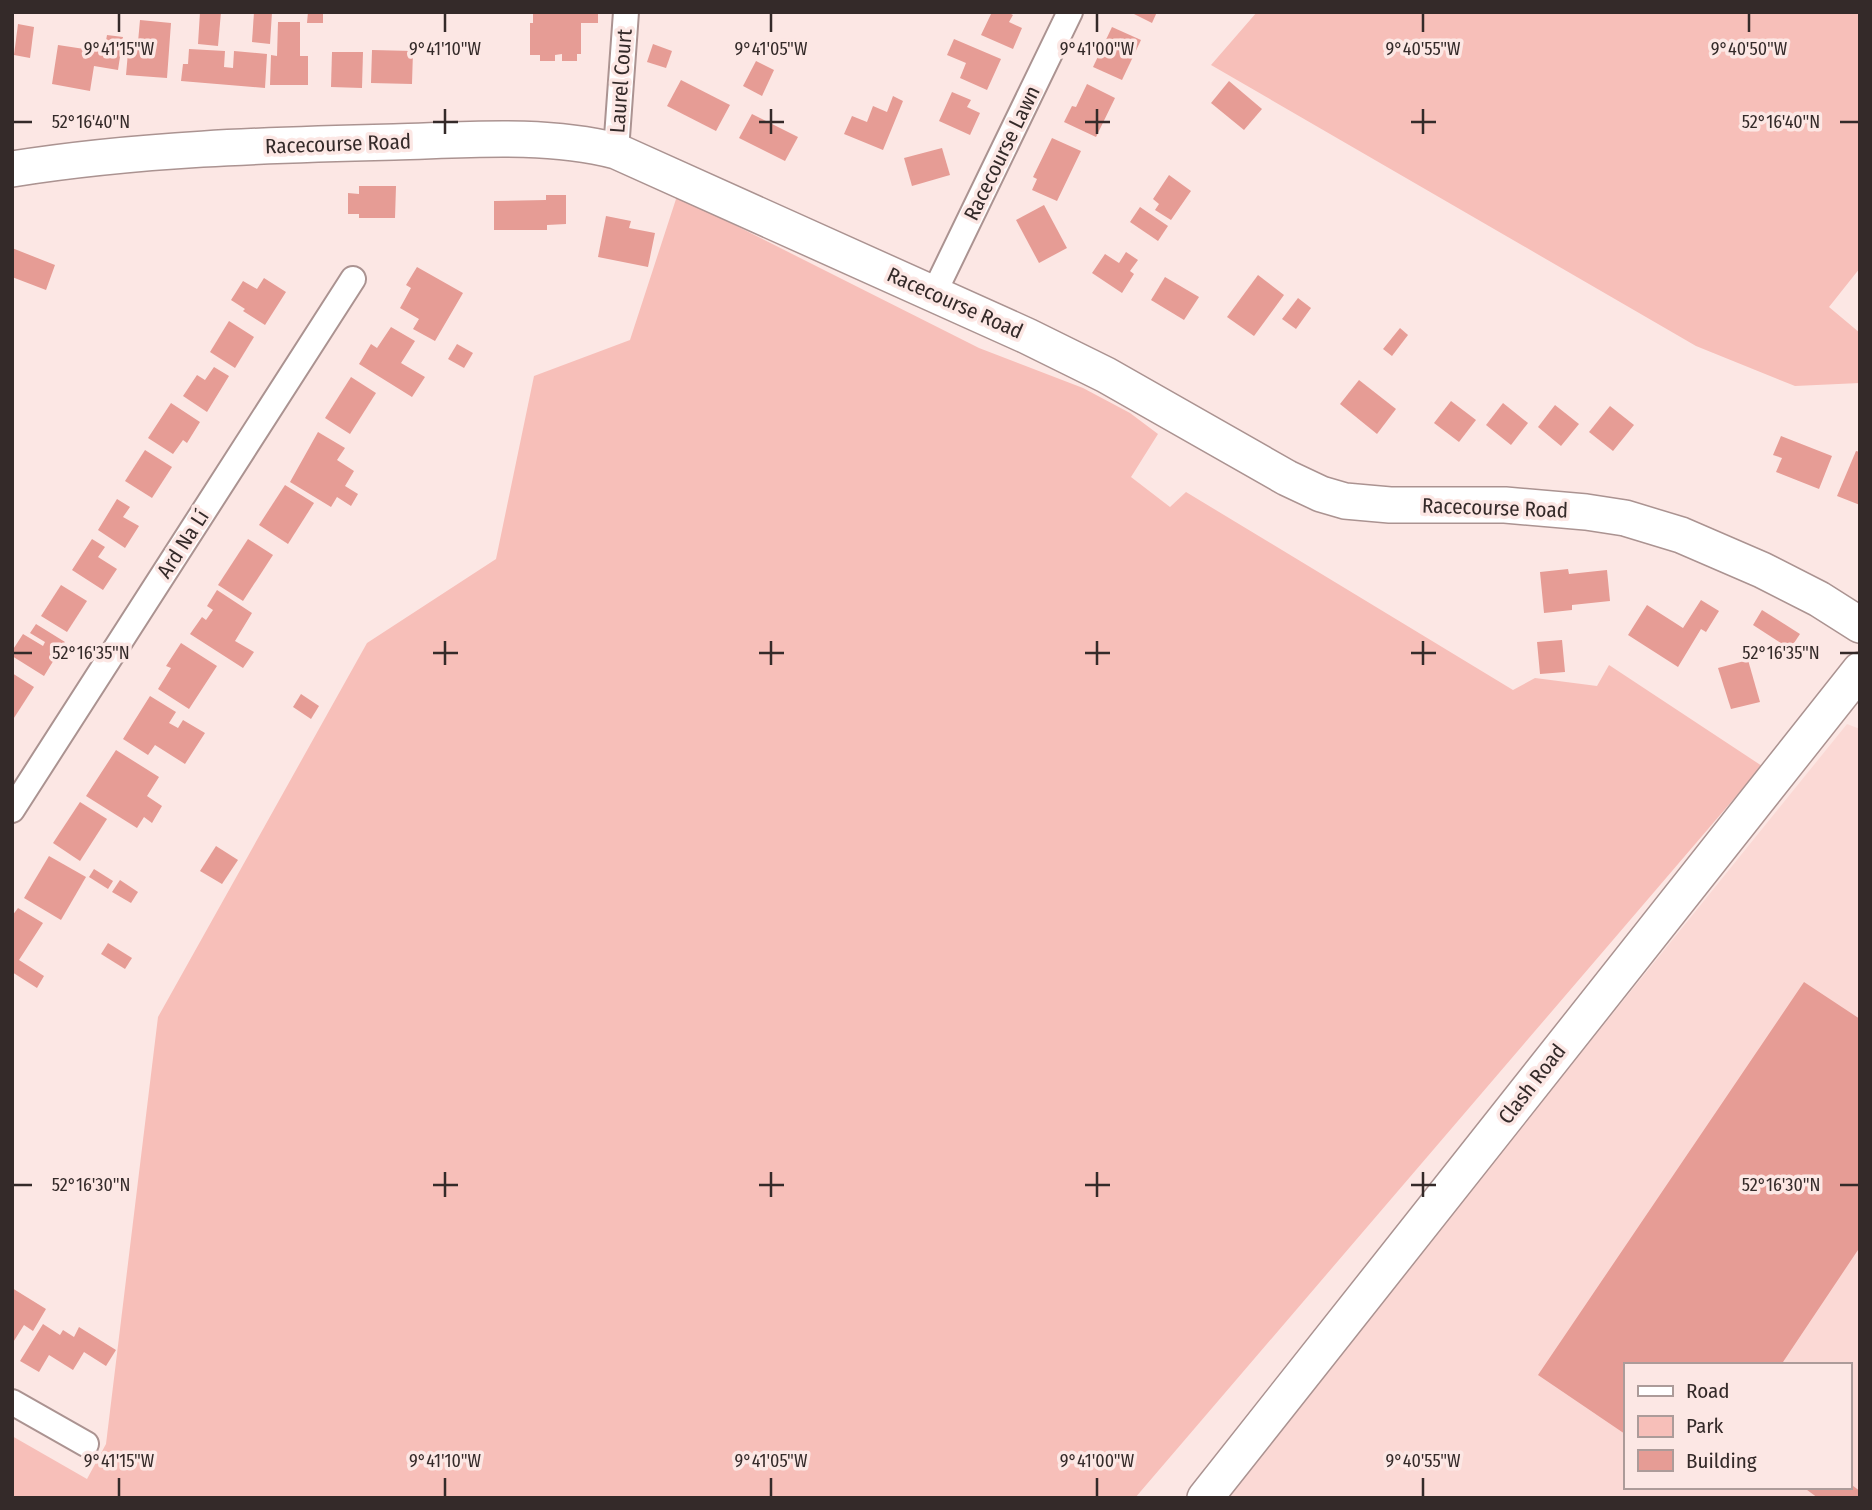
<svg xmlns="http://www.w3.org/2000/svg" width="1872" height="1510" font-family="'Fira Sans Condensed',sans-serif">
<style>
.built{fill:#fbd9d5;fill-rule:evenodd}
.green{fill:#f7bfb9}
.building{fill:#e69c95}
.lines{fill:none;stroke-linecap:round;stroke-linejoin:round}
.street-casing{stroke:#ab9391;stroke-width:28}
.secondary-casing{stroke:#ab9391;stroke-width:38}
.street{stroke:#fff;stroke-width:24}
.secondary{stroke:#fff;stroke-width:35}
.ticks{fill:none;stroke:#342a29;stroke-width:2.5}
.labels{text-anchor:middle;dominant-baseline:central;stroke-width:7;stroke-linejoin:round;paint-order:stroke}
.street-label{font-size:21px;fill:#342a29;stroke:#fce7e4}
.ticks-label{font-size:18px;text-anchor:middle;fill:#342a29;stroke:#fce7e4;stroke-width:7;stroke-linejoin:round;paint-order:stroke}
</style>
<rect width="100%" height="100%" fill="#fce7e4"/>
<!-- built -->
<path class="built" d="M 1847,724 L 1860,729 L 1860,1498 L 1221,1498 ZM 1625,1365 L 1849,1365 L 1849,1487 L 1625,1487 Z"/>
<!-- green -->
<g class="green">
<path d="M 1257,12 L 1860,12 L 1860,268 L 1829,307 L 1860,333 L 1860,383 L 1795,386 L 1696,346 L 1211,65 Z"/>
<path d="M 677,196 L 979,348 L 1083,388 L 1130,413 L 1158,434 L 1131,477 L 1170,507 L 1186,492 L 1513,690 L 1535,678 L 1597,686 L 1609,665 L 1762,766 L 1135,1498 L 12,1498 L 12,1436 L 87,1479 L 106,1444 L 158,1017 L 367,643 L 496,559 L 534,376 L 630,340 Z"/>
</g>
<!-- building -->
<g class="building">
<path d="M 200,12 L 221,12 L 218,46 L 198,44 Z"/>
<path d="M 254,12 L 272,12 L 270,44 L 252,42 Z"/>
<path d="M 308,12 L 323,12 L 323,23 L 307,23 Z"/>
<path d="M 533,12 L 598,12 L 598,23 L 581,23 L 581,54 L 577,54 L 577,61 L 562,61 L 562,54 L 555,55 L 555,61 L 540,61 L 540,55 L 530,55 L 530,23 L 533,23 Z"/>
<path d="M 992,12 L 1007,12 L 1013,15 L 1009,22 L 1022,28 L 1013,49 L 981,35 Z"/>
<path d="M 1130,12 L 1157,12 L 1152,23 Z"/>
<path d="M 140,20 L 171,23 L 167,78 L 126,75 L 129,41 L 138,42 Z"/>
<path d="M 278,22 L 300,22 L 300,56 L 308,56 L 308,85 L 270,85 L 271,55 L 277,56 Z"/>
<path d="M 18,24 L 34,27 L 30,58 L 14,55 Z"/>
<path d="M 1112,27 L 1141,40 L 1122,80 L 1093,67 Z"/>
<path d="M 107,35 L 123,37 L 118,70 L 94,66 L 90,91 L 52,84 L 58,45 L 104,52 Z"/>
<path d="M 954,39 L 1001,59 L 987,90 L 960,78 L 966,63 L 947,55 Z"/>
<path d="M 653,44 L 672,51 L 666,68 L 647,62 Z"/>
<path d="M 189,49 L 225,51 L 224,67 L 233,68 L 234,51 L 267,54 L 265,88 L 181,81 L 183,64 L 188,64 Z"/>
<path d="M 372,50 L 413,51 L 412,84 L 371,83 Z"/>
<path d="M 332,52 L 363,52 L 362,88 L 331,87 Z"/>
<path d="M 756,61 L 774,70 L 762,96 L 743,86 Z"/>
<path d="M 681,80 L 730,105 L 716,131 L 667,106 Z"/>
<path d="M 1229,81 L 1262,109 L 1244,130 L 1211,103 Z"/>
<path d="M 1087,84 L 1115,98 L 1096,137 L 1064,122 L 1072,106 L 1076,107 Z"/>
<path d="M 952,92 L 971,100 L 967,107 L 980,113 L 970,135 L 939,121 Z"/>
<path d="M 893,96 L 903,101 L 883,150 L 844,134 L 852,116 L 867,122 L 873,106 L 887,112 Z"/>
<path d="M 752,114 L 798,137 L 785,161 L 739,138 Z"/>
<path d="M 1052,138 L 1081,151 L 1057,201 L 1032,190 L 1037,179 L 1033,177 Z"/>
<path d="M 942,148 L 950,175 L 912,186 L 904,158 Z"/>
<path d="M 1169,175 L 1191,191 L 1171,220 L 1155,210 L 1159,204 L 1153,199 Z"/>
<path d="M 359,186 L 396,186 L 395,218 L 359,218 L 359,214 L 348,214 L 348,193 L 359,194 Z"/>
<path d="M 546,195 L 566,195 L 566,224 L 547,225 L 547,230 L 494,230 L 494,201 L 546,200 Z"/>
<path d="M 1044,205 L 1067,248 L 1039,263 L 1016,220 Z"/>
<path d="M 1140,207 L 1168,226 L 1158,241 L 1130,222 Z"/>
<path d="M 606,216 L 631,221 L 629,228 L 655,233 L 648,267 L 598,257 Z"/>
<path d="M 12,248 L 55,265 L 46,290 L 12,277 Z"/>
<path d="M 1126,252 L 1138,260 L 1130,271 L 1134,274 L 1122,293 L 1092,273 L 1105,254 L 1119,263 Z"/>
<path d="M 417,267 L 463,293 L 435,341 L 413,329 L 419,319 L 400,308 L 411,288 L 406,285 Z"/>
<path d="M 1258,275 L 1284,295 L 1254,336 L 1227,317 Z"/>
<path d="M 1165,277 L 1199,297 L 1184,320 L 1151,300 Z"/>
<path d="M 264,278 L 286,292 L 265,325 L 243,311 L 245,309 L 231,300 L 243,281 L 257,289 Z"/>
<path d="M 1298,298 L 1311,308 L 1296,329 L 1282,319 Z"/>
<path d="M 229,321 L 254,337 L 235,368 L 210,352 Z"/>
<path d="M 391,327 L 415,341 L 401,363 L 425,377 L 412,397 L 359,364 L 371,344 L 377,348 Z"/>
<path d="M 1400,328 L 1408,335 L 1392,356 L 1383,349 Z"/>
<path d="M 457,344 L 473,353 L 464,368 L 448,359 Z"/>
<path d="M 214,367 L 229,376 L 207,412 L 183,396 L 197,375 L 205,380 Z"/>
<path d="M 351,377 L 376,393 L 350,434 L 325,418 Z"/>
<path d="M 1359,380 L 1396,409 L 1377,434 L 1340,404 Z"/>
<path d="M 1451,401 L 1476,420 L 1459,442 L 1434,423 Z"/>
<path d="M 171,403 L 200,422 L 187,443 L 183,440 L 173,454 L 148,438 Z"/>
<path d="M 1503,403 L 1528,423 L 1511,445 L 1486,425 Z"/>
<path d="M 1555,405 L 1579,424 L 1561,446 L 1538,427 Z"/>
<path d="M 1610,406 L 1634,425 L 1613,451 L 1589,432 Z"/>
<path d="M 318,432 L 345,448 L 337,460 L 354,471 L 345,486 L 358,494 L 351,506 L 337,497 L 331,507 L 290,482 Z"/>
<path d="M 1781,436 L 1832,456 L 1819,489 L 1776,472 L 1782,458 L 1773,455 Z"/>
<path d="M 145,450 L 172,467 L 152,498 L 125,481 Z"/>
<path d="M 1856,451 L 1860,452 L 1860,505 L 1837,496 Z"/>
<path d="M 285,485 L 314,503 L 288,544 L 259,525 Z"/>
<path d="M 117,499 L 130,507 L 123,517 L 139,526 L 125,548 L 98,530 Z"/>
<path d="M 92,539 L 105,547 L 98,557 L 117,569 L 103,590 L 72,570 Z"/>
<path d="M 248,539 L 273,555 L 243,601 L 218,585 Z"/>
<path d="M 1568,569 L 1569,574 L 1607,570 L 1610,601 L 1572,605 L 1572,610 L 1544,613 L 1540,572 Z"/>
<path d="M 61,585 L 87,601 L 67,632 L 41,616 Z"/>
<path d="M 217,590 L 252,613 L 235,641 L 254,652 L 243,668 L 190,634 L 202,617 L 206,620 L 213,610 L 207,606 Z"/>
<path d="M 1701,600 L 1719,611 L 1706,632 L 1701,629 L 1678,667 L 1628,635 L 1647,605 L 1683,628 Z"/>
<path d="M 1762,610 L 1800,634 L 1790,649 L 1753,625 Z"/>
<path d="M 36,624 L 65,642 L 44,676 L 12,656 L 12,651 L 23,634 L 43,646 L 45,642 L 30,633 Z"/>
<path d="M 1562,640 L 1565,672 L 1540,674 L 1537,642 Z"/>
<path d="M 181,643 L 217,666 L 189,709 L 158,689 L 171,668 L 166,666 Z"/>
<path d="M 1748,660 L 1760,702 L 1731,709 L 1718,668 Z"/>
<path d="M 12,673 L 34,687 L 12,721 Z"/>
<path d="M 301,694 L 319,706 L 311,719 L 293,707 Z"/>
<path d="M 150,696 L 176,712 L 169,723 L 178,728 L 183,720 L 205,733 L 185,764 L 155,745 L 148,755 L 123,739 Z"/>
<path d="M 116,750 L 159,777 L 147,796 L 162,806 L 152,823 L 144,817 L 137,828 L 86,796 Z"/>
<path d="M 80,802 L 107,819 L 80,861 L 53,843 Z"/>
<path d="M 216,846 L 238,860 L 222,884 L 200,871 Z"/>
<path d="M 49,856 L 86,877 L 61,920 L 24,898 Z"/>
<path d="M 94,869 L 113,881 L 108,889 L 89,877 Z"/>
<path d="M 120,880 L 138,892 L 131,903 L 112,892 Z"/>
<path d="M 18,908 L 43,923 L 19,960 L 44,976 L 37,988 L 12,972 L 12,916 Z"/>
<path d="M 108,943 L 132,958 L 125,969 L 101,954 Z"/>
<path d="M 1804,982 L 1860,1019 L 1860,1247 L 1781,1365 L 1625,1365 L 1625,1434 L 1538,1375 Z"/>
<path d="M 12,1288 L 46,1309 L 33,1331 L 24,1325 L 12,1344 Z"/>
<path d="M 43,1324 L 60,1335 L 63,1330 L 74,1337 L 79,1327 L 116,1350 L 106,1366 L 84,1352 L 73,1370 L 49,1355 L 39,1372 L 20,1361 Z"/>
<path d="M 1849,1483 L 1860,1491 L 1860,1498 L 1818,1498 L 1803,1487 L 1849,1487 Z"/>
</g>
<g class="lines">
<!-- street casing -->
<g class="street-casing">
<g id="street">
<path d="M 616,151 L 626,12"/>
<path d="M 934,293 L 1070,12"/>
<path d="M 12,810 L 353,279"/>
<path d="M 12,1402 L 86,1444"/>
</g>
</g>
<!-- secondary casing -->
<g class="secondary-casing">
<g id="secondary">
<path d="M 12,169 C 138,149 266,145 394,142 C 467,140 544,133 616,151 L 1027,336 L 1106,375 L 1287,478 L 1321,494 L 1345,501 L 1390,505 L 1505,505 L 1586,512 L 1625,518 L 1681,535 L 1762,570 L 1819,599 L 1860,625"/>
<path d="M 1205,1498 L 1860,670"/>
</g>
</g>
<!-- street -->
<use href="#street" class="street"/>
<!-- secondary -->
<use href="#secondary" class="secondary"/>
</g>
<!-- ticks -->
<path class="ticks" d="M 119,14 L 119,32M 445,14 L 445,32M 771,14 L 771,32M 1097,14 L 1097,32M 1423,14 L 1423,32M 1749,14 L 1749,32M 445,109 L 445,134M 771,109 L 771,134M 1097,109 L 1097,134M 1423,109 L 1423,134M 14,122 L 32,122M 433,122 L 458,122M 759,122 L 784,122M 1085,122 L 1110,122M 1411,122 L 1436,122M 1840,122 L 1858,122M 445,641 L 445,665M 771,641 L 771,665M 1097,641 L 1097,665M 1423,641 L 1423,665M 14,653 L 32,653M 433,653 L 458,653M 759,653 L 784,653M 1085,653 L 1110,653M 1411,653 L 1436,653M 1840,653 L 1858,653M 445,1172 L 445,1197M 771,1172 L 771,1197M 1097,1172 L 1097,1197M 1423,1172 L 1423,1197M 14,1185 L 32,1185M 433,1185 L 458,1185M 759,1185 L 784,1185M 1085,1185 L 1110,1185M 1411,1185 L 1436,1185M 1840,1185 L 1858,1185M 119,1478 L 119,1496M 445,1478 L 445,1496M 771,1478 L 771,1496M 1097,1478 L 1097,1496M 1423,1478 L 1423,1496"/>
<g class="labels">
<!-- street labels -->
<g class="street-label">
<text transform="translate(621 81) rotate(-86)">Laurel Court</text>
<text transform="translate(338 144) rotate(-2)">Racecourse Road</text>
<text transform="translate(1002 153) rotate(-64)">Racecourse Lawn</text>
<text transform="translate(955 303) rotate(24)">Racecourse Road</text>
<text transform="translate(1495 508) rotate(2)">Racecourse Road</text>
<text transform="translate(183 544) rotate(-57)">Ard Na Lí</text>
<text transform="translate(1532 1084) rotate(-52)">Clash Road</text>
</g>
</g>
<g class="ticks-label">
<text x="119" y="55">9°41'15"W</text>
<text x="445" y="55">9°41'10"W</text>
<text x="771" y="55">9°41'05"W</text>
<text x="1097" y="55">9°41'00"W</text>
<text x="1423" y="55">9°40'55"W</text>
<text x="1749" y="55">9°40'50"W</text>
<text x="91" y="128">52°16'40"N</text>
<text x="1781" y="128">52°16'40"N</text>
<text x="91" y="659">52°16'35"N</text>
<text x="1781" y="659">52°16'35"N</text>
<text x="91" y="1191">52°16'30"N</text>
<text x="1781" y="1191">52°16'30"N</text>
<text x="119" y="1467">9°41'15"W</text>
<text x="445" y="1467">9°41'10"W</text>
<text x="771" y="1467">9°41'05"W</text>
<text x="1097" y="1467">9°41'00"W</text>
<text x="1423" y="1467">9°40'55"W</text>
</g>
<!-- border -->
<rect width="1872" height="1510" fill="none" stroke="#342a29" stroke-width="28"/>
<!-- legend -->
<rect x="1624" y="1363" width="228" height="126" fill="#fce7e4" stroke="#ac9b99" stroke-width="2"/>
<rect x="1638" y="1386" width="35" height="10" fill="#ffffff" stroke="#ac9b99" stroke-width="2"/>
<text x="1686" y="1398" font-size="21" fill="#342a29">Road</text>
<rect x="1638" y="1416" width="35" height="21" fill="#f7bfb9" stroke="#ac9b99" stroke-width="2"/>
<text x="1686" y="1433" font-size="21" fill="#342a29">Park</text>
<rect x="1638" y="1450" width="35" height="21" fill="#e69c95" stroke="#ac9b99" stroke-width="2"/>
<text x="1686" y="1468" font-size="21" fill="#342a29">Building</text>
</svg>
